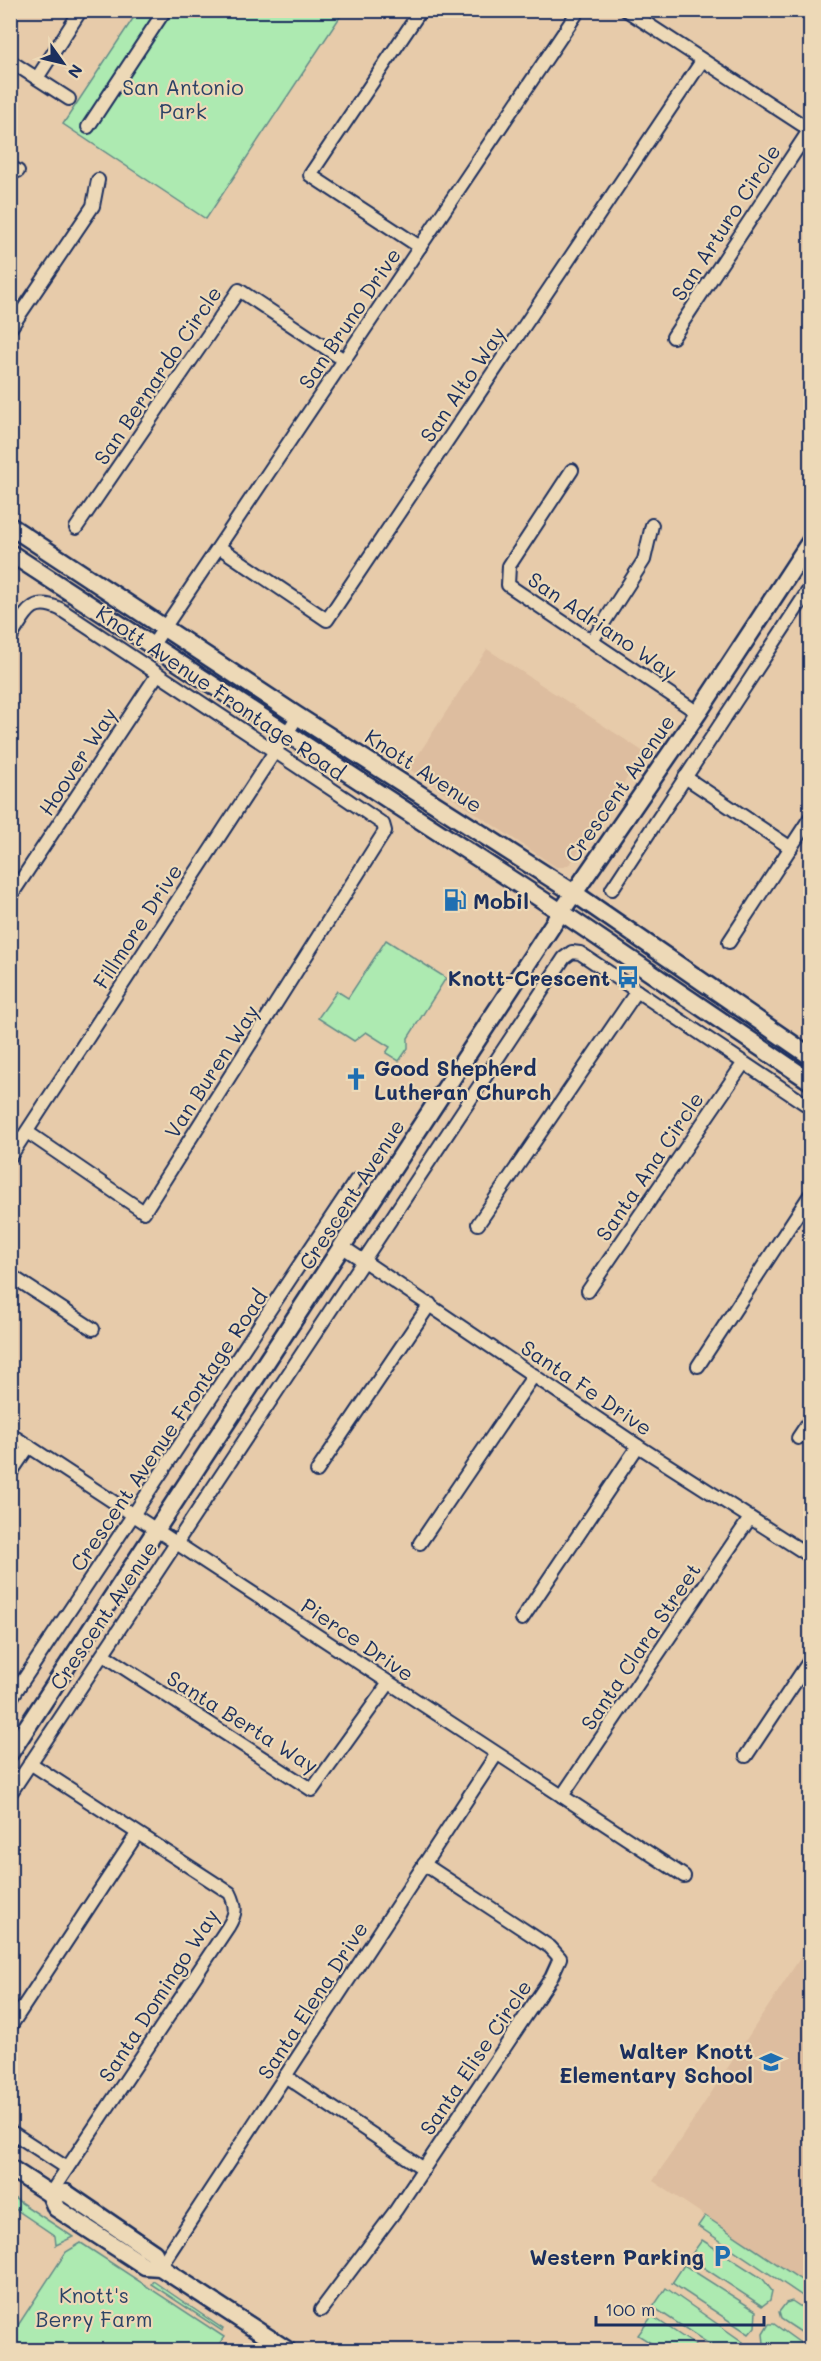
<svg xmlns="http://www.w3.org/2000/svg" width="821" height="2361" font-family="Mali,sans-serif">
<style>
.built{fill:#ddbd9f}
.green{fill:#adeab1;stroke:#648c88;stroke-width:1.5}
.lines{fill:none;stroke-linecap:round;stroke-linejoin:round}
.street-casing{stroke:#1b2f5e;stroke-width:16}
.secondary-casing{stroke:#1b2f5e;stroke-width:21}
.street{stroke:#edd9b7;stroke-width:12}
.secondary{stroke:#edd9b7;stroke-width:16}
.labels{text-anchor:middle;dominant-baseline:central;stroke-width:4.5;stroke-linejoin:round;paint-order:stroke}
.park-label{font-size:21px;fill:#2a4266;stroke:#edd9b7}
.street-label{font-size:21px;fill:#1b2f5e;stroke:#edd9b7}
.poi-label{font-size:21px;font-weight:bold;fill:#1b2f5e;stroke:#edd9b7;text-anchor:end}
</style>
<rect width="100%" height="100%" fill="#e7cbaa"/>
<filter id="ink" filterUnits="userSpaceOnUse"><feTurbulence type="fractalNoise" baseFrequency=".0167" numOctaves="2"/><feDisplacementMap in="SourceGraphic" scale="12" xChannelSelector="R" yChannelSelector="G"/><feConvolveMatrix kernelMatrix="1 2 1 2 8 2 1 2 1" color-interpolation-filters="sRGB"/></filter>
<g filter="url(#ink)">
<!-- built -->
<g class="built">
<path d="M 487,649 L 644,752 L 571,863 L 564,867 L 556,867 L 409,769 Z"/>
<path d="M 810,1943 L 810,2286 L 653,2181 Z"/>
</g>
<!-- green -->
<g class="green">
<path d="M 138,11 L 344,11 L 206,219 L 63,124 Z"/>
<path d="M 386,940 L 446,978 L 408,1038 L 408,1048 L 399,1061 L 386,1053 L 390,1047 L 366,1032 L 354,1041 L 318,1018 L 337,991 L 348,998 Z"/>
<path d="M 10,2196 L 14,2198 L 73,2237 L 56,2245 L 55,2236 L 11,2206 Z"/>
<path d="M 705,2216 L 810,2286 L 810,2301 L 698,2226 Z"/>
<path d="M 702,2240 L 763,2279 L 772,2291 L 770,2300 L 762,2306 L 689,2258 Z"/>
<path d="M 81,2243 L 224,2337 L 215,2350 L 11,2350 L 11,2336 L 66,2252 Z"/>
<path d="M 684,2265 L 756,2311 L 755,2327 L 749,2334 L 672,2283 Z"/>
<path d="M 153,2281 L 223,2329 L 222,2331 L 151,2284 Z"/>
<path d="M 666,2288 L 743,2342 L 738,2350 L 718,2350 L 653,2307 Z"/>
<path d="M 792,2301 L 810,2313 L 810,2338 L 781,2319 L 779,2312 L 786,2303 Z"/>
<path d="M 652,2316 L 702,2350 L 662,2350 L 638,2335 Z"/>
<path d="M 769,2324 L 774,2324 L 810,2350 L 773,2350 L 764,2343 L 763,2334 Z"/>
</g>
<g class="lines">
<!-- street casing -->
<g class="street-casing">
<g id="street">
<path d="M 626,10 L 810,130"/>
<path d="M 10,61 L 69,99"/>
<path d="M 37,78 L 81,10"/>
<path d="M 88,127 L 165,10"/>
<path d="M 10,167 L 18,171"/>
<path d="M 420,247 L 310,175 L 421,10"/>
<path d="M 10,329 L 93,206 L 98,180"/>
<path d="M 673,337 L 810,129"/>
<path d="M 572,470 L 509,566 L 508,585 L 698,713"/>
<path d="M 76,528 L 239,290 L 344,360"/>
<path d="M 219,547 L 327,620 L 702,61"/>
<path d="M 10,638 C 26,615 30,595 60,609 L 348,800 L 383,824 L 385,831 L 144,1212 L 27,1132"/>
<path d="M 592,641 L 644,560 L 652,525"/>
<path d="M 152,646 L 579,10"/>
<path d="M 685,777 L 791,848"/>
<path d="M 612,889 L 810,588"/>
<path d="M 10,897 L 157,675"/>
<path d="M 729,942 L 810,818"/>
<path d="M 10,1157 L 298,716"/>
<path d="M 478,1224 L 637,991"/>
<path d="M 343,1247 L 638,1446 L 810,1556"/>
<path d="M 10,1275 L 93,1329"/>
<path d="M 588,1291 L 743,1064"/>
<path d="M 698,1366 L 810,1195"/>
<path d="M 10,1434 L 684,1876"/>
<path d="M 798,1438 L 810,1420"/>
<path d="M 317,1471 L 430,1304"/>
<path d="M 10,1474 L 29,1446"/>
<path d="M 420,1543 L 534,1375"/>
<path d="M 522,1619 L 638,1446"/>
<path d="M 104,1655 L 312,1790 L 389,1683"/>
<path d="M 10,1700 L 356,1180"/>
<path d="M 746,1756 L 810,1660"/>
<path d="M 30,1763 L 230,1893 C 237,1907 236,1914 228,1927 L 50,2194"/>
<path d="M 10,1794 L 564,958 L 572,952 L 580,953 L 810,1107"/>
<path d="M 562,1796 L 750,1518"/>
<path d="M 10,2027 L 137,1834"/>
<path d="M 285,2076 L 424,2169"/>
<path d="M 10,2131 L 67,2168"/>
<path d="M 160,2267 L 496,1755"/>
<path d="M 321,2310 L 396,2210 L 551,1978 L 560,1958 L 550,1947 L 424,1864"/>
</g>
</g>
<!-- secondary casing -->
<g class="secondary-casing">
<g id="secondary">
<path d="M 10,526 L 296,715 L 574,893 L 810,1056"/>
<path d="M 10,553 L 561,912 L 810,1081"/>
<path d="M 10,1753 L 561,912 L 698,713 L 810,542"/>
<path d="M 10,2168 L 50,2194 L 56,2208 L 145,2266 L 160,2267 L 287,2350"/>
<path d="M 50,2194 L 66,2193 L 154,2253 L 160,2267"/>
</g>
</g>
<!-- street -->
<use href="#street" class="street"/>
<!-- secondary -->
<use href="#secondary" class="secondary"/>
</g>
</g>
<!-- icons -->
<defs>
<g id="fuel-bare" transform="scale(1.8)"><path d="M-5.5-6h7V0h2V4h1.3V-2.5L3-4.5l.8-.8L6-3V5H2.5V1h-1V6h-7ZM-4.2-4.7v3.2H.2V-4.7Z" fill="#1f6fb2" stroke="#edd9b7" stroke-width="2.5" paint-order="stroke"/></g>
<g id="bus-bare" transform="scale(1.8)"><path d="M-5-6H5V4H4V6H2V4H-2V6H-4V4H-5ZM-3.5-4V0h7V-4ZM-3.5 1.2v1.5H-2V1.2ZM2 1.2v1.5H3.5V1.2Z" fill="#1f6fb2" stroke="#edd9b7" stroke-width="2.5" paint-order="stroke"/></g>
<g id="church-bare" transform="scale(1.8)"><path d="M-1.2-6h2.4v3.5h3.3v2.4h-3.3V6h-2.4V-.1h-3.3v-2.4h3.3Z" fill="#1f6fb2" stroke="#edd9b7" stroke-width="2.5" paint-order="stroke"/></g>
<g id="school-bare" transform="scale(1.8)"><path d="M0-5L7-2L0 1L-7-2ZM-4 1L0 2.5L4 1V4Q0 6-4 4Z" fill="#1f6fb2" stroke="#edd9b7" stroke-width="2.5" paint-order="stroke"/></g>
<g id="parking-bare" transform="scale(1.8)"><path d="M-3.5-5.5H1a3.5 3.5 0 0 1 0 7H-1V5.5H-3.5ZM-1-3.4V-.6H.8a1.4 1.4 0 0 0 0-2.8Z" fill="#1f6fb2" stroke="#edd9b7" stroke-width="2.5" paint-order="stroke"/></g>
</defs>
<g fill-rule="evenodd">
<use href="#fuel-bare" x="455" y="900"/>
<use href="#bus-bare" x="628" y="977"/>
<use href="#church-bare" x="356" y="1079"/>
<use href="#school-bare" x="771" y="2062"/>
<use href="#parking-bare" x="722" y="2256"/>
</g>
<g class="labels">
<!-- park labels -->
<g class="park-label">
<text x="183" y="86">San Antonio<tspan x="183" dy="24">Park</tspan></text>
<text x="94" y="2294">Knott's<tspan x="94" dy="24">Berry Farm</tspan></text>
</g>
<!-- street labels -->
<g class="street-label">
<text transform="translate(725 222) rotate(-57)">San Arturo Circle</text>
<text transform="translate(349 318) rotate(-56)">San Bruno Drive</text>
<text transform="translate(157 375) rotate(-56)">San Bernardo Circle</text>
<text transform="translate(462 384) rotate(-56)">San Alto Way</text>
<text transform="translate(603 625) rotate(34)">San Adriano Way</text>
<text transform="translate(221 692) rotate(34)">Knott Avenue Frontage Road</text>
<text transform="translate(77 761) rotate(-57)">Hoover Way</text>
<text transform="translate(424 770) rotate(33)">Knott Avenue</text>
<text transform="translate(619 788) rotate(-55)">Crescent Avenue</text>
<text transform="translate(137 926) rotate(-57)">Fillmore Drive</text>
<text transform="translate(211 1071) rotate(-57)">Van Buren Way</text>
<text transform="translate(649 1166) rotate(-56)">Santa Ana Circle</text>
<text transform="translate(351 1194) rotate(-57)">Crescent Avenue</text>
<text transform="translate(587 1387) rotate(34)">Santa Fe Drive</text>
<text transform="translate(168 1430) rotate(-56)">Crescent Avenue Frontage Road</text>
<text transform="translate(103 1615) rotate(-56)">Crescent Avenue</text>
<text transform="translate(358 1639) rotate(34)">Pierce Drive</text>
<text transform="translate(640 1646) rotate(-56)">Santa Clara Street</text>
<text transform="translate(243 1721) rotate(32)">Santa Berta Way</text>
<text transform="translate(158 1995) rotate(-57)">Santa Domingo Way</text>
<text transform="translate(312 2000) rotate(-57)">Santa Elena Drive</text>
<text transform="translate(475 2057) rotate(-56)">Santa Elise Circle</text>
</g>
<!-- poi labels -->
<g class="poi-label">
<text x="473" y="900" text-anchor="start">Mobil</text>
<text x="610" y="977">Knott-Crescent</text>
<text x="374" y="1067" text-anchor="start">Good Shepherd<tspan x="374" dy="24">Lutheran Church</tspan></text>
<text x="753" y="2050">Walter Knott<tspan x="753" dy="24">Elementary School</tspan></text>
<text x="704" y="2256">Western Parking</text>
</g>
</g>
<!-- margin -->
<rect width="821" height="2361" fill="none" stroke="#edd9b7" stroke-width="36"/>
<rect x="18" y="18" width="785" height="2325" fill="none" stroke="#1b2f5e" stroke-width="2" filter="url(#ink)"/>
<!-- north arrow -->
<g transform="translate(63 63) rotate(124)" stroke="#edd9b7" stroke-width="4.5" paint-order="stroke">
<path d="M0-4.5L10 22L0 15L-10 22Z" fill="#1b2f5e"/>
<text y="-9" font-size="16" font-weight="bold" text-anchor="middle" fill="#1b2f5e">N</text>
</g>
<!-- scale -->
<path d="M596 2316v9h168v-9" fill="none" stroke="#1b2f5e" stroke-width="3"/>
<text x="605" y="2316" font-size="18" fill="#1b2f5e" stroke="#edd9b7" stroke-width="4.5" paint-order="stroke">100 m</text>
</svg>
